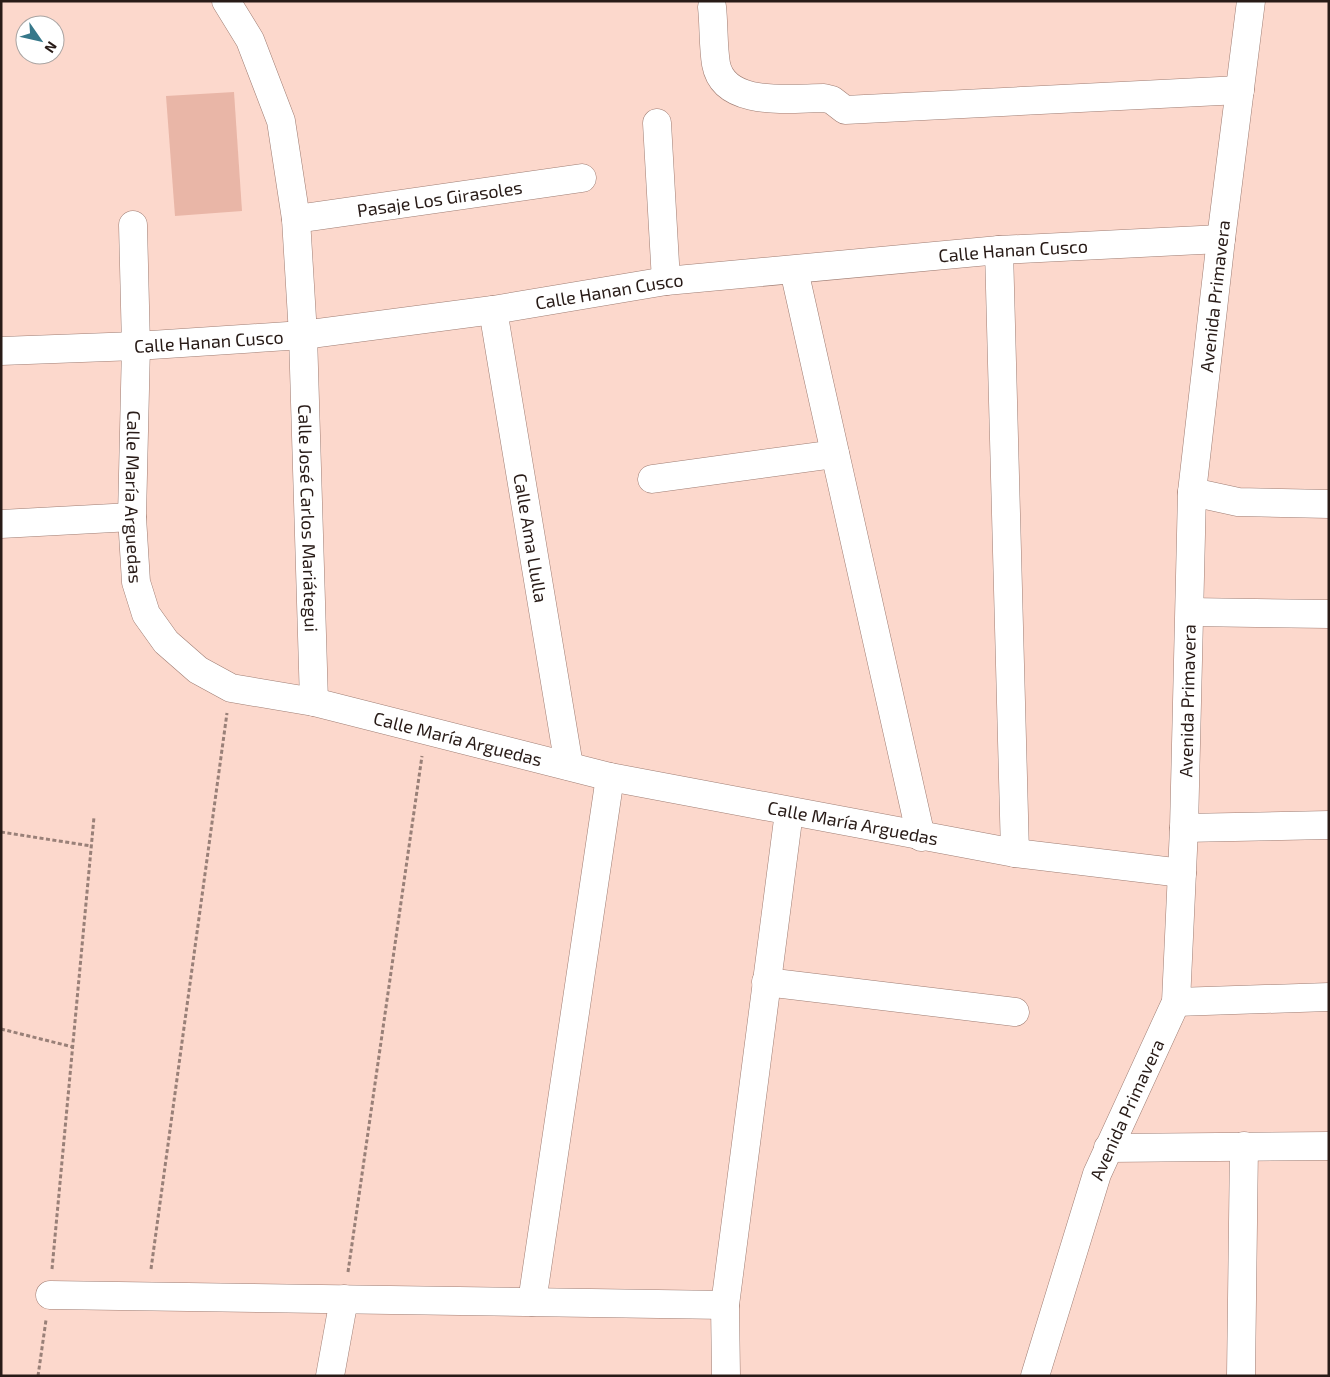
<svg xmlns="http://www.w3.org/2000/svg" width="1330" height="1377" font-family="'Exo 2',sans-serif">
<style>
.grass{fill:#e9b6a7}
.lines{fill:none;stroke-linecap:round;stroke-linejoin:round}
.minor-casing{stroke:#9f7d73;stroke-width:29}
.path{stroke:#998078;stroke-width:3;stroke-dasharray:4 2.5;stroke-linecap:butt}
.minor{stroke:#fff;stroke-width:28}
.labels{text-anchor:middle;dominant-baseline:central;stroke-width:4.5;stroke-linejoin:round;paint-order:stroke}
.street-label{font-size:18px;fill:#281b17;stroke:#fff}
</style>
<rect width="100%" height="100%" fill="#fcd8cc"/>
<!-- grass -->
<path class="grass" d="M 234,92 L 242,211 L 175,216 L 166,96 Z"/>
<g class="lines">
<!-- minor casing -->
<g class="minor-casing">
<g id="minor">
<path id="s1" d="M 226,1 L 250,40 L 281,121 L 296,219 L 303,335 L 314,702"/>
<path d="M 712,7 C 714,25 713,46 716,64 C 724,108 791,98 824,98 L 832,100 L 845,110 L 1240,90"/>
<path d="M 657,123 L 666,281"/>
<path id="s2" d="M 296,219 L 582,178"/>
<path id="s3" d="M 133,225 L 136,346 L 132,517 L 136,582 L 146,614 L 166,642 L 198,670 L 231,688 L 314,702 L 610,777 L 1015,853 L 1182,873"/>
<path d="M 999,250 L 1015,853"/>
<path d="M 794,270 L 921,837"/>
<path id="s4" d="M 493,310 L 569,766"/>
<path id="s5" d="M 1,351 L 136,346 L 303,335 L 493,310 L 666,281 L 999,250 L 1221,239"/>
<path d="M 652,479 L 835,454"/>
<path d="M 1192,492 L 1238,502 L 1329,504"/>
<path d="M 1,524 L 132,517"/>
<path d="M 1190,612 L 1329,614"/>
<path d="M 1184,828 L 1329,825"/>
<path d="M 766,982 L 1015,1012"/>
<path d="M 1176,1002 L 1329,997"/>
<path d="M 1108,1148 L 1329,1146"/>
<path d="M 50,1295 L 725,1305"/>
<path d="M 532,1302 L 610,777"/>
<path d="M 330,1376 L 344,1299"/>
<path d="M 726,1376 L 725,1305 L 789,812"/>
<path id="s6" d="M 1035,1376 L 1097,1174 L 1176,1002 L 1184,828 L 1192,492 L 1221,239 L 1251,1"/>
<path d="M 1241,1376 L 1244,1146"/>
</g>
</g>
<!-- path -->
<g class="path">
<path d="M 1,832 L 91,846"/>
<path d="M 1,1029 L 73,1047"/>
<path d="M 52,1269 L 94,817"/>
<path d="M 151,1269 L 227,713"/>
<path d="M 348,1272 L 422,756"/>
<path d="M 38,1376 L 46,1320"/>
</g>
<!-- minor -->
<use href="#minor" class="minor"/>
</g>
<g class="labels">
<!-- street labels -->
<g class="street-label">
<text stroke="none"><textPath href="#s2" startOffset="145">Pasaje Los Girasoles</textPath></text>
<text stroke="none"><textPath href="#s5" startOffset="1018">Calle Hanan Cusco</textPath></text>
<text stroke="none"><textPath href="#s5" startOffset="612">Calle Hanan Cusco</textPath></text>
<text stroke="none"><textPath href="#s6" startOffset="1108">Avenida Primavera</textPath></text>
<text stroke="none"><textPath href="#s5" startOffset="208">Calle Hanan Cusco</textPath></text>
<text stroke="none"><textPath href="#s3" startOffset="272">Calle María Arguedas</textPath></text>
<text stroke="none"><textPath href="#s1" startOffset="531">Calle José Carlos Mariátegui</textPath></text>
<text stroke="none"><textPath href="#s4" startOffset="231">Calle Ama Llulla</textPath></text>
<text stroke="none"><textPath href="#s6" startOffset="702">Avenida Primavera</textPath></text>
<text stroke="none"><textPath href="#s3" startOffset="738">Calle María Arguedas</textPath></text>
<text stroke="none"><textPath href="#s3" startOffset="1142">Calle María Arguedas</textPath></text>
<text stroke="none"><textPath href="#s6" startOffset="282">Avenida Primavera</textPath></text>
</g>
</g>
<!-- border -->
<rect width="1330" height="1377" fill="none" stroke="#281b17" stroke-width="5"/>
<!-- north arrow -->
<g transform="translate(40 40) rotate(124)"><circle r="24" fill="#ffffff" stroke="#a9a4a2"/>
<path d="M0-4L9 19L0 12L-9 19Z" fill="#36788a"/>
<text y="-8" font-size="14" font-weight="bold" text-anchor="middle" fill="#281b17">N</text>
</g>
</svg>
